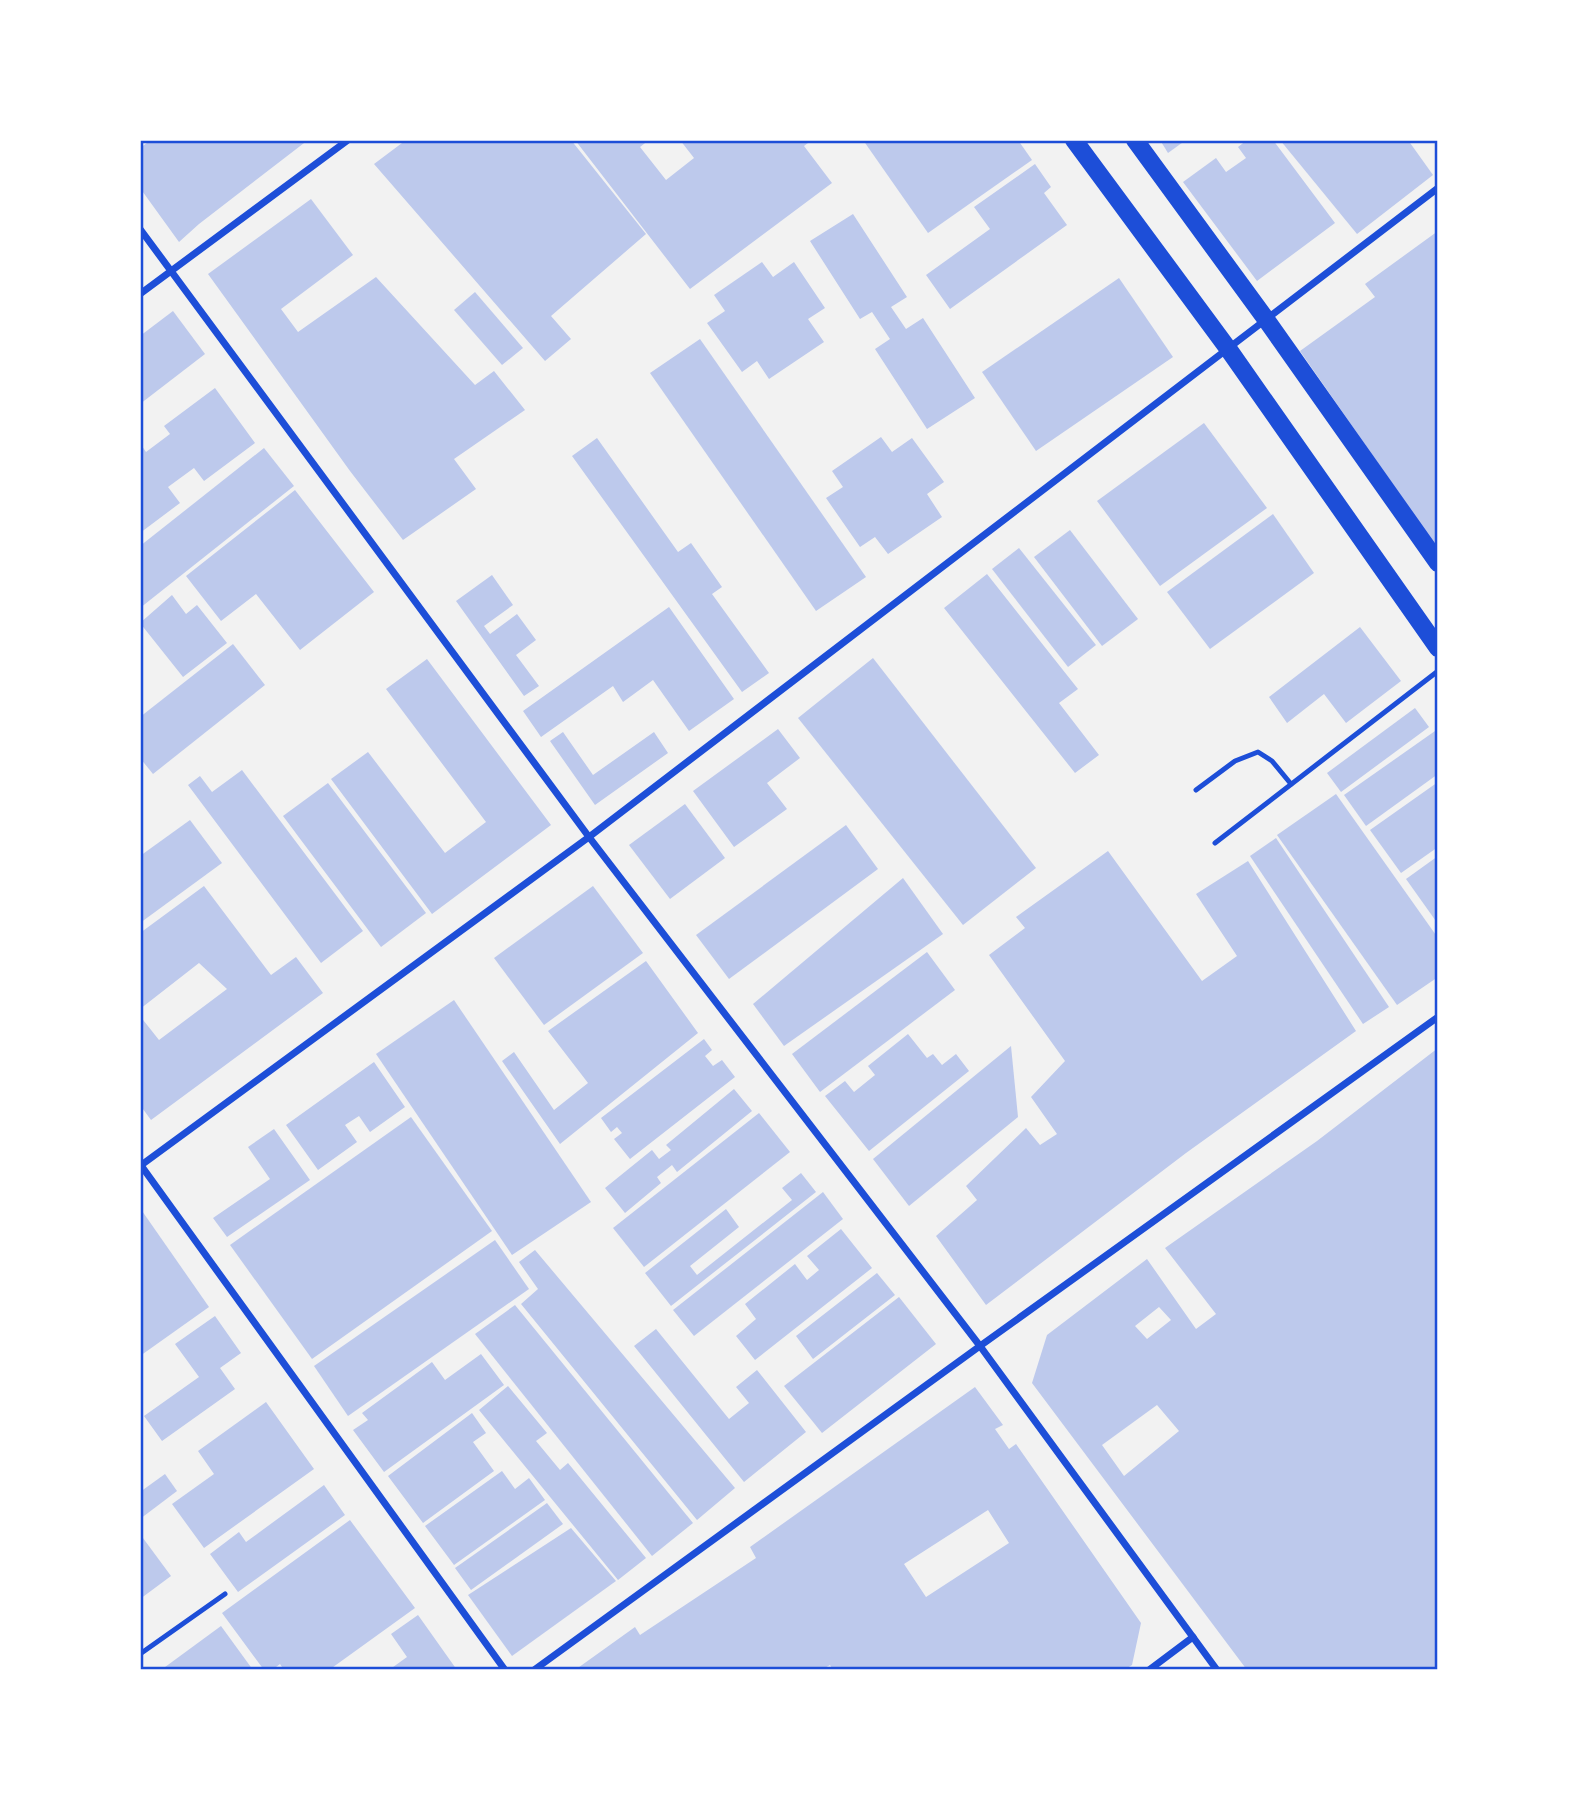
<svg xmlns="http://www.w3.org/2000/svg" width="1578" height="1810" font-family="'Exo 2',sans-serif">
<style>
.building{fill:#bdc9ec;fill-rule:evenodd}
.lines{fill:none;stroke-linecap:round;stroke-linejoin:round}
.service{stroke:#1d4ed8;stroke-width:5}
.minor{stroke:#1d4ed8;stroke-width:7}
.primary{stroke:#1d4ed8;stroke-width:18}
.neatline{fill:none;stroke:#1d4ed8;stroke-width:2.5}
</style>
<rect width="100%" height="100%" fill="#f2f2f2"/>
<!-- building -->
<g class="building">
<path d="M 151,140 L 308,140 L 199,224 L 179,242 L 140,188 L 140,148 Z"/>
<path d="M 406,140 L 571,140 L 646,234 L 551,316 L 571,339 L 545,361 L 374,164 Z"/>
<path d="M 575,140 L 649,140 L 640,147 L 666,180 L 694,158 L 680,140 L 812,140 L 804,146 L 832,183 L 690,289 Z"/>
<path d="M 863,140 L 1018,140 L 1032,160 L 928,233 Z"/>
<path d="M 1160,140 L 1186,140 L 1168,153 Z"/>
<path d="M 1247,140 L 1273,140 L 1335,223 L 1257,281 L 1183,182 L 1216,158 L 1226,172 L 1246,158 L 1238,147 Z"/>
<path d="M 1280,140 L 1408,140 L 1433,175 L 1357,234 Z"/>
<path d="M 1035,164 L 1051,187 L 1044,193 L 1067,225 L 950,309 L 926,275 L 990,229 L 974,207 Z"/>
<path d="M 311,199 L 353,255 L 281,309 L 298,332 L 376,277 L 475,385 L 494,371 L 525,410 L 454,459 L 476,489 L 403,540 L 350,471 L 208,274 Z"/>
<path d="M 853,214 L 907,297 L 891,307 L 906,329 L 923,318 L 975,398 L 927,429 L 875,349 L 890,339 L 872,312 L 860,319 L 810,241 Z"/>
<path d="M 1438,231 L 1438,549 L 1300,351 L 1375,297 L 1365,284 Z"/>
<path d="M 762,262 L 773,277 L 794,262 L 825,308 L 808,319 L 824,342 L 769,379 L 757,361 L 742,372 L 707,323 L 725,311 L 714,295 Z"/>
<path d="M 1119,278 L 1173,357 L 1036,451 L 982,372 Z"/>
<path d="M 475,292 L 523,348 L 502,365 L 454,310 Z"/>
<path d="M 173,311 L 205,354 L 140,404 L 140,336 Z"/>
<path d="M 700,339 L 866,577 L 816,611 L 650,373 Z"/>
<path d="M 215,388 L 255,443 L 204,481 L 194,468 L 168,487 L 180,503 L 140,533 L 140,443 L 146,452 L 170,434 L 164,426 Z"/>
<path d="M 1204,423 L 1267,508 L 1160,586 L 1097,501 Z"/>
<path d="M 881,437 L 892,452 L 912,438 L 944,482 L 927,494 L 942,517 L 888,554 L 875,537 L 860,547 L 826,498 L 843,487 L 832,471 Z"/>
<path d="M 597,438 L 678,552 L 691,543 L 722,587 L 712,594 L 769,673 L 742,692 L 572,456 Z"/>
<path d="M 264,448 L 294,486 L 140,608 L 140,546 Z"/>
<path d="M 295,490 L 374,592 L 300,650 L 256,594 L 221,621 L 186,576 Z"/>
<path d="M 1273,514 L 1314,573 L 1210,649 L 1167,592 Z"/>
<path d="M 1070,530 L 1138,619 L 1102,646 L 1034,557 Z"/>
<path d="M 1019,548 L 1096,645 L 1068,667 L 992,569 Z"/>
<path d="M 987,574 L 1078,689 L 1059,703 L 1099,755 L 1075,773 L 944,608 Z"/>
<path d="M 492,575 L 513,605 L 484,626 L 490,634 L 517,614 L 536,640 L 516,655 L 539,686 L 524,696 L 456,601 Z"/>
<path d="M 172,595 L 186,614 L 197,605 L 227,643 L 183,677 L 140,623 Z"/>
<path d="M 669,607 L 734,699 L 689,731 L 653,680 L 623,702 L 613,686 L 541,737 L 523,711 Z"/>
<path d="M 1360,627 L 1401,681 L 1346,723 L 1324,694 L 1287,723 L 1269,697 Z"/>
<path d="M 233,644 L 265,685 L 153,774 L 140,758 L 140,717 Z"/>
<path d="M 873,658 L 1036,868 L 963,925 L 798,718 Z"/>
<path d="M 427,659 L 551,825 L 432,914 L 331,779 L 368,752 L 445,853 L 486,822 L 386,689 Z"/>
<path d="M 1415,708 L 1429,727 L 1341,792 L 1327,773 Z"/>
<path d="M 778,729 L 800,758 L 767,783 L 787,809 L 734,847 L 693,791 Z"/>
<path d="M 1435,731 L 1438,735 L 1438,774 L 1366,826 L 1344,795 Z"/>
<path d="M 563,732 L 593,775 L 654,732 L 668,753 L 595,805 L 550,741 Z"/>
<path d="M 242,770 L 363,931 L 321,963 L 188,785 L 200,776 L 212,792 Z"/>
<path d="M 1438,782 L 1438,847 L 1401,873 L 1370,830 Z"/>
<path d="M 328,783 L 426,913 L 381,947 L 283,816 Z"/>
<path d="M 1336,794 L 1438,938 L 1438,977 L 1397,1005 L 1277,835 Z"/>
<path d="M 685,804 L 725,858 L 670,899 L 629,845 Z"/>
<path d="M 190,820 L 222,863 L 140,923 L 140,856 Z"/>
<path d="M 846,825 L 878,869 L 729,979 L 696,935 Z"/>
<path d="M 1276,838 L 1389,1007 L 1363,1024 L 1250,856 Z"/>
<path d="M 1108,851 L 1202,981 L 1237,956 L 1196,894 L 1248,861 L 1356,1031 L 1186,1153 L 986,1305 L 936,1236 L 977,1200 L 966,1186 L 1026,1128 L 1040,1145 L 1057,1134 L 1031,1097 L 1065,1061 L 989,955 L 1025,928 L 1016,917 Z"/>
<path d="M 1438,856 L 1438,924 L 1406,879 Z"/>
<path d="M 903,878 L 943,934 L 784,1046 L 753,1004 Z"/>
<path d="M 204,886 L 271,975 L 296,957 L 323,993 L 151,1120 L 140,1105 L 140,1016 L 159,1040 L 227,989 L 199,963 L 140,1009 L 140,933 Z"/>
<path d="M 593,886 L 643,953 L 544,1025 L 494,958 Z"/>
<path d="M 927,952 L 955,990 L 820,1092 L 792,1054 Z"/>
<path d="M 646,961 L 698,1033 L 560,1144 L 502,1061 L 514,1052 L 554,1110 L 588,1083 L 548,1031 Z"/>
<path d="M 454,1000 L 591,1202 L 512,1255 L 376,1054 Z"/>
<path d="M 908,1034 L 927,1058 L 933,1054 L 942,1065 L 956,1054 L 969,1071 L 869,1151 L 825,1096 L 845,1081 L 854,1092 L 875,1075 L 868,1066 Z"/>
<path d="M 704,1039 L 712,1050 L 705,1056 L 713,1066 L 722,1060 L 735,1077 L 630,1159 L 614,1139 L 622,1133 L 617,1127 L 611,1132 L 601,1118 Z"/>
<path d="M 1011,1046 L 1018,1117 L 909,1206 L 873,1159 Z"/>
<path d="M 1438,1048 L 1438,1670 L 1247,1670 L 1032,1383 L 1047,1335 L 1147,1259 L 1196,1329 L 1216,1314 L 1165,1248 L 1317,1141 ZM 1159,1307 L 1171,1320 L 1147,1339 L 1135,1326 ZM 1157,1405 L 1179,1431 L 1124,1476 L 1102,1445 Z"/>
<path d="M 374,1062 L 405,1107 L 370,1132 L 359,1116 L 345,1125 L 357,1142 L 318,1170 L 286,1125 Z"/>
<path d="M 734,1089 L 752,1111 L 677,1172 L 672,1165 L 657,1177 L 661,1183 L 625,1213 L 605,1188 L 652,1150 L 659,1159 L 671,1150 L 666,1145 Z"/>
<path d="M 759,1113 L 790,1152 L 644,1267 L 613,1228 Z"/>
<path d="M 411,1117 L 492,1231 L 312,1359 L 230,1245 Z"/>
<path d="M 274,1129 L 310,1180 L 227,1237 L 213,1218 L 270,1179 L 248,1147 Z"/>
<path d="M 801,1173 L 816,1192 L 671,1306 L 645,1273 L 726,1209 L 739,1227 L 690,1266 L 697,1275 L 792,1200 L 782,1188 Z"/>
<path d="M 823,1192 L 843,1219 L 694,1336 L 673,1310 Z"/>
<path d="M 140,1208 L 209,1307 L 140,1356 Z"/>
<path d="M 841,1229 L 872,1268 L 755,1360 L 736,1336 L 756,1319 L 745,1304 L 795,1264 L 807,1280 L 819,1270 L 807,1256 Z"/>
<path d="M 495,1240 L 529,1289 L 348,1416 L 314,1366 Z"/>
<path d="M 535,1250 L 735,1488 L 697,1520 L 521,1304 L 538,1289 L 519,1262 Z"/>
<path d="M 877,1273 L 895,1295 L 813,1359 L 796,1336 Z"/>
<path d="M 899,1297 L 936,1344 L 822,1433 L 784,1386 Z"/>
<path d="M 515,1305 L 693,1523 L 652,1556 L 475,1334 Z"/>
<path d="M 215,1316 L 241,1353 L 220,1368 L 235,1389 L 162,1441 L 144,1416 L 199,1377 L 175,1344 Z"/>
<path d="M 656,1329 L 729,1419 L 749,1403 L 736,1387 L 757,1370 L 806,1432 L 744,1482 L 634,1346 Z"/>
<path d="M 481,1354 L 504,1385 L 384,1472 L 353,1430 L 368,1420 L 362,1413 L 432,1362 L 445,1380 Z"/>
<path d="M 508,1386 L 547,1433 L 536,1441 L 560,1470 L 568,1463 L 646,1558 L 618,1580 L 479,1410 Z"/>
<path d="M 975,1387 L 1003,1425 L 995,1429 L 1009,1449 L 1016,1444 L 1141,1623 L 1132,1665 L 1124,1670 L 833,1670 L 830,1665 L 821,1670 L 575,1670 L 635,1627 L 640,1635 L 756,1558 L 750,1547 ZM 988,1510 L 1009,1543 L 926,1597 L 904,1564 Z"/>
<path d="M 266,1402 L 314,1469 L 204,1548 L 172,1504 L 214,1474 L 198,1451 Z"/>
<path d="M 472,1413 L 486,1433 L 473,1442 L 494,1471 L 423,1523 L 388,1476 Z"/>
<path d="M 502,1471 L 515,1489 L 529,1478 L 545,1500 L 454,1565 L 425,1526 Z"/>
<path d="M 165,1474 L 177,1491 L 140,1519 L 140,1492 Z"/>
<path d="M 324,1485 L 345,1515 L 238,1592 L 210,1554 L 239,1532 L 246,1542 Z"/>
<path d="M 547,1503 L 563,1524 L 471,1590 L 455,1568 Z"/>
<path d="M 350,1520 L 415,1608 L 329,1670 L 284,1670 L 280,1664 L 272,1670 L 264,1670 L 222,1613 Z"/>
<path d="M 571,1528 L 616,1581 L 512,1656 L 468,1595 Z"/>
<path d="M 140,1534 L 171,1576 L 140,1599 Z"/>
<path d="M 418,1615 L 457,1670 L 389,1670 L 407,1657 L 391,1634 Z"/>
<path d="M 221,1626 L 253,1670 L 161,1670 Z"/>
</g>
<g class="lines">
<!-- service -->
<g class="service">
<path d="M 1196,790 L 1235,761 L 1258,752 L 1272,761 L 1291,784"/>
<path d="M 1215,843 L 1438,671"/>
<path d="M 140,1654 L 225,1594"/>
</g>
<!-- minor -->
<g class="minor">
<path d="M 140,229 L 589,837 L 980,1346 L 1217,1670"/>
<path d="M 140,294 L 348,140"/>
<path d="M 140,1164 L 505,1670"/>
<path d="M 140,1166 L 589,837 L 1438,188"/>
<path d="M 534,1670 L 980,1346 L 1438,1017"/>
<path d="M 1149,1670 L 1193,1637"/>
</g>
<!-- primary -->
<g class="primary">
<path d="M 1074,140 L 1229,350 L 1438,648"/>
<path d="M 1135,140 L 1265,318 L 1438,563"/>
</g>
</g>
<!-- border -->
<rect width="1578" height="1810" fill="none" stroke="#ffffff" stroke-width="284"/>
<rect x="142" y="142" width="1294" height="1526" class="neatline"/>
</svg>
